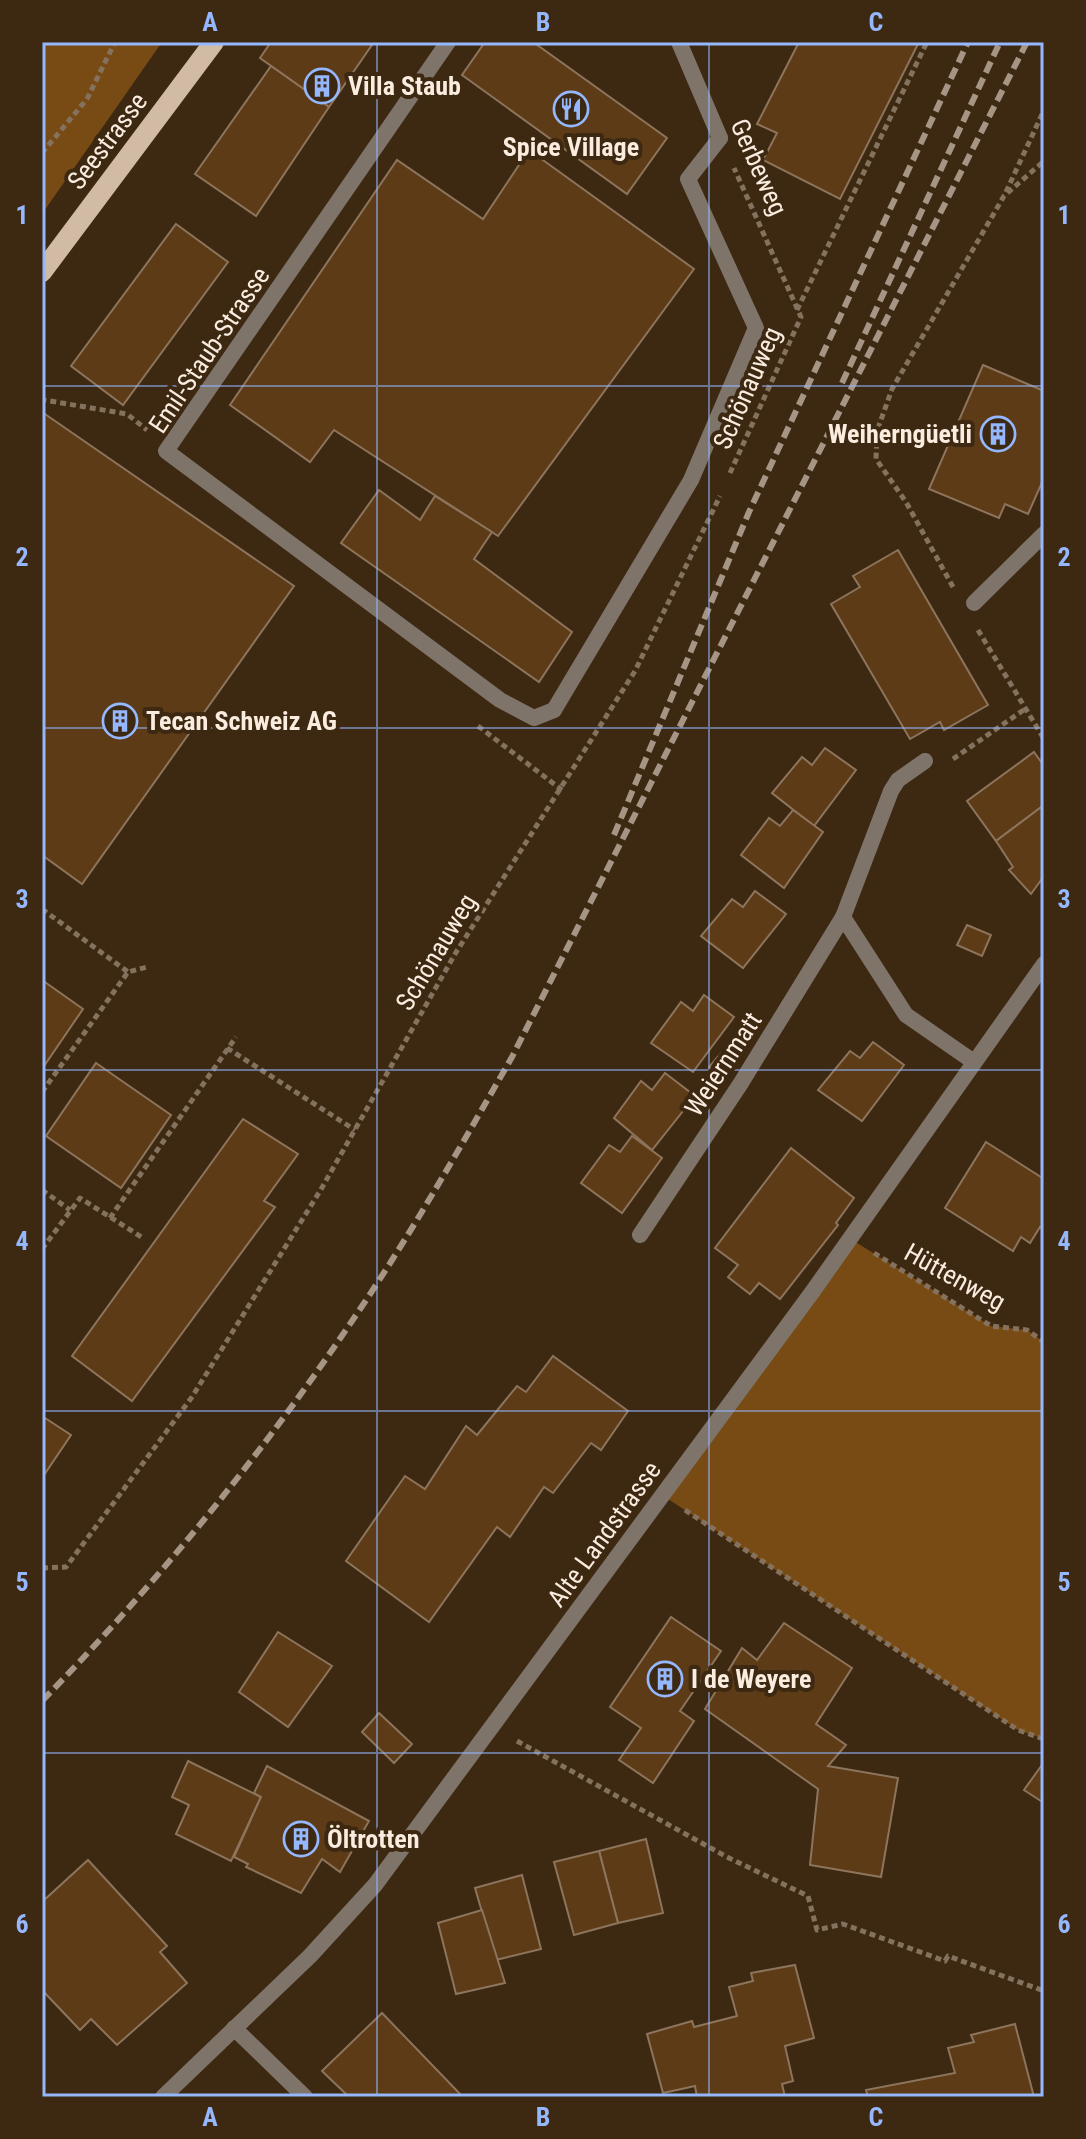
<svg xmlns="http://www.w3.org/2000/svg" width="1086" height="2139" font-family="'Roboto Condensed',sans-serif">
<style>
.green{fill:#794b14}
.building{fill:#5c3b16;stroke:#8d745c;stroke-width:2}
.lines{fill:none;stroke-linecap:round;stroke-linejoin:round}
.path{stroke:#84725f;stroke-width:5;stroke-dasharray:6 4;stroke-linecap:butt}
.service{stroke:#7f746a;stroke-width:16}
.minor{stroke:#7f746a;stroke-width:16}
.primary{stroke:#d2bba5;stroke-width:20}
.rail{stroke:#a69584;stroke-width:6;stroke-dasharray:12 6;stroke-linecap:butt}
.grid{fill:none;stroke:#94b7fd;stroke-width:2;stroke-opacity:0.55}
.labels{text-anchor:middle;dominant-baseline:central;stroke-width:8;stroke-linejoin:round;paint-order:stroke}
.poi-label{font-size:26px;font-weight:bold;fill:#faecdf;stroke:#3d2812;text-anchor:start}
.street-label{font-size:26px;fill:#faecdf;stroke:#3d2812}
.neatline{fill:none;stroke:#94b7fd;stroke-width:3}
.grid-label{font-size:26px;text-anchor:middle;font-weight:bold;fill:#94b7fd}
</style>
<rect width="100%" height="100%" fill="#3d2812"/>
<!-- green -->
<g class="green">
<path d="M 42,42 L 162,42 L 42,214 Z"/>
<path d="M 849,1238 L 991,1326 L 1027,1330 L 1044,1342 L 1044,1739 L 1018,1730 L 662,1495 Z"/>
</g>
<!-- building -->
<g class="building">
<path d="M 271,42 L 374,42 L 329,107 L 260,58 Z"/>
<path d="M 485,42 L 533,42 L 667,138 L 627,194 L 462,75 Z"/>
<path d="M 799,42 L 919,42 L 840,199 L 763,160 L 777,133 L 757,124 Z"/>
<path d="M 271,66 L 329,107 L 256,216 L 195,174 Z"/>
<path d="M 529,150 L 694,269 L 498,536 L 334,430 L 310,462 L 230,405 L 397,160 L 483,219 Z"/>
<path d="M 176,224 L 228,262 L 123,405 L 71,366 Z"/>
<path d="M 983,365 L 1044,391 L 1044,478 L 1028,514 L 1005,504 L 999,518 L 929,489 Z"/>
<path d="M 42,412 L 294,586 L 82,884 L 42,855 Z"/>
<path d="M 379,490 L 420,520 L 435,496 L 492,532 L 474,559 L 572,632 L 539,682 L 341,543 Z"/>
<path d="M 898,550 L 988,705 L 944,730 L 940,722 L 910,739 L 831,604 L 860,587 L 853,576 Z"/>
<path d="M 825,748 L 856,770 L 814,826 L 772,793 L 802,757 L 812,765 Z"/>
<path d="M 1034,752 L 1044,766 L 1044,805 L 996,841 L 967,801 Z"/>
<path d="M 1044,805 L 1044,876 L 1031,894 L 1009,870 L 1013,867 L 996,841 Z"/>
<path d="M 793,810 L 823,832 L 784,888 L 741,855 L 769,818 L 780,826 Z"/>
<path d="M 755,891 L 786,914 L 743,968 L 701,936 L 732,899 L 743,907 Z"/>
<path d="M 967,925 L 991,935 L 982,956 L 957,945 Z"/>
<path d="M 42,980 L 83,1009 L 42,1069 Z"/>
<path d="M 704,995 L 734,1017 L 693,1072 L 651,1043 L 681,1002 L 693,1011 Z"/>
<path d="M 873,1042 L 904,1065 L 862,1121 L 818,1090 L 850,1051 L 860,1058 Z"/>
<path d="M 721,1053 L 734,1063 L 723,1077 L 709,1067 Z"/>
<path d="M 96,1063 L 171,1115 L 121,1188 L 46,1136 Z"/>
<path d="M 665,1073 L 695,1096 L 652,1150 L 614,1118 L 641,1081 L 652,1090 Z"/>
<path d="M 243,1119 L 298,1154 L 264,1201 L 275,1207 L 132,1401 L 72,1356 Z"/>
<path d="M 632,1136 L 662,1158 L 622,1213 L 581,1183 L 609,1145 L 620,1152 Z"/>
<path d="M 986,1142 L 1044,1179 L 1044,1230 L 1040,1227 L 1030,1243 L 1021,1237 L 1013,1251 L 945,1208 Z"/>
<path d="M 791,1148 L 854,1198 L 836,1223 L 838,1225 L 780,1299 L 759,1283 L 750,1294 L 728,1277 L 738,1265 L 715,1248 Z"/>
<path d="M 553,1356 L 628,1411 L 601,1450 L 591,1443 L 553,1493 L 544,1487 L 510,1537 L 497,1527 L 429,1622 L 346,1561 L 405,1476 L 425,1489 L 466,1426 L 477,1435 L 517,1386 L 526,1392 Z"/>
<path d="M 42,1416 L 71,1435 L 42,1478 Z"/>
<path d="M 671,1617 L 721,1651 L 680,1711 L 694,1721 L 653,1783 L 619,1760 L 641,1728 L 610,1707 Z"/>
<path d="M 784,1623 L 852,1668 L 816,1724 L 846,1745 L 828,1766 L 898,1778 L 881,1877 L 810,1865 L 818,1789 L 705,1709 L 742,1648 L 757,1660 Z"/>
<path d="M 278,1632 L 332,1666 L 288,1727 L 239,1692 Z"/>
<path d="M 379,1713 L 412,1744 L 394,1763 L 362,1732 Z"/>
<path d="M 188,1761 L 261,1797 L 231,1861 L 176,1834 L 189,1805 L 172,1797 Z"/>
<path d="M 1044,1762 L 1044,1803 L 1024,1790 Z"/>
<path d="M 267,1766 L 369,1821 L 340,1872 L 322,1859 L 301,1893 L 246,1867 L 248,1864 L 234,1857 L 261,1797 L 254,1793 Z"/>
<path d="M 646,1839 L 663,1913 L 618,1923 L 599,1851 Z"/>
<path d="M 599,1851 L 618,1923 L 574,1935 L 554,1862 Z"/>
<path d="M 88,1860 L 167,1946 L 160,1952 L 187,1983 L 117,2045 L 91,2019 L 80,2030 L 42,1990 L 42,1902 Z"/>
<path d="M 522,1875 L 541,1949 L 496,1960 L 475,1888 Z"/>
<path d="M 482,1910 L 505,1983 L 456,1994 L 438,1923 Z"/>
<path d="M 795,1965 L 814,2038 L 785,2046 L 793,2081 L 782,2084 L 785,2097 L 697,2097 L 695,2086 L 663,2093 L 647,2034 L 692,2021 L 694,2027 L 737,2016 L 729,1987 L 753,1981 L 751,1973 Z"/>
<path d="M 382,2013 L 463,2097 L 349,2097 L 322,2071 Z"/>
<path d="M 1015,2024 L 1034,2097 L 868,2097 L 866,2090 L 955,2073 L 948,2048 L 974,2042 L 971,2035 Z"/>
</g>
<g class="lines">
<!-- path -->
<g class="path">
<path d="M 42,153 L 87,99 L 115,42"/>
<path d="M 1006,192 L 1044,110"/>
<path d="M 797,310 L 927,42"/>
<path d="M 42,403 L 44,400 L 127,414 L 147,430"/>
<path d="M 730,473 L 801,317 L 734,168"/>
<path d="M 953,587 L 906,502 L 876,459 L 877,431 L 892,389 L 1004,196 L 1044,161"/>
<path d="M 978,630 L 1044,739"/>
<path d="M 478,726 L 562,790"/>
<path d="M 953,759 L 1025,709"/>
<path d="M 42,909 L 128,972"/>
<path d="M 227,1048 L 355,1130"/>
<path d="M 42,1092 L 128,972 L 147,967"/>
<path d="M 42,1190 L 70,1210"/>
<path d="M 110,1218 L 236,1037"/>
<path d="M 42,1249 L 80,1198 L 143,1238"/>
<path d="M 874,1253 L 991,1326 L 1027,1330 L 1044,1342"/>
<path d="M 685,1510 L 1018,1730 L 1044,1739"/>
<path d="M 42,1568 L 66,1567 L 192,1397 L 320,1191 L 455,954 L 635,671 L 720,496"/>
<path d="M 517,1741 L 727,1857 L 808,1896 L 817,1930 L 843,1924 L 945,1961 L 948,1956 L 1044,1991"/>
</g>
<!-- service -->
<g class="service">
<path d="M 974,603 L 1044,534"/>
<path d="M 554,710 L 691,480 L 756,328 L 688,179 L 720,138"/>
<path d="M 843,917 L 891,791 L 898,780 L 925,761"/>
<path d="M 234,2028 L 305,2097"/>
</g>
<!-- minor -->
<g class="minor">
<path d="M 448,42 L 166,451 L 500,700 L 534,718 L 554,710"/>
<path d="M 679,42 L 720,138"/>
<path d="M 640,1235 L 741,1083 L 843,917 L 906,1015 L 974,1062"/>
<path d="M 163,2097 L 310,1956 L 375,1885 L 813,1291 L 1044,964"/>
</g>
<!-- primary -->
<path class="primary" d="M 42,272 L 214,42"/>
<!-- rail -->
<g class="rail">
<path d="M 842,383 L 1000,42"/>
<path d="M 614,835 L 749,512 L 968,42"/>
<path d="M 42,1701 C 156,1584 260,1457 352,1321 C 410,1236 461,1146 512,1057 L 1027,42"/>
</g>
</g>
<!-- grid -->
<path class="grid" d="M 377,42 L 377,2097M 709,42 L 709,2097M 42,386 L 1044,386M 42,728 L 1044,728M 42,1070 L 1044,1070M 42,1411 L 1044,1411M 42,1753 L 1044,1753"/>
<!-- icons -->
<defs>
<g id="building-ring" transform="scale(1.8)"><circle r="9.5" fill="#3d2812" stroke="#94b7fd" stroke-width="1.5"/><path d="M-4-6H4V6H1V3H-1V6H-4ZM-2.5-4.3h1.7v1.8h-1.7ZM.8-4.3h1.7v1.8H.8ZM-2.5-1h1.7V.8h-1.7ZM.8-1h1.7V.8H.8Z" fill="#94b7fd"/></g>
<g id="restaurant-ring" transform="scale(1.8)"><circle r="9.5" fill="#3d2812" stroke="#94b7fd" stroke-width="1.5"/><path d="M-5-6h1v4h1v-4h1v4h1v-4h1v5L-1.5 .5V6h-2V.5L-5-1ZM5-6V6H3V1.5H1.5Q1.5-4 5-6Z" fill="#94b7fd"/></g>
</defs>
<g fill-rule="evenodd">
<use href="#building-ring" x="322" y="86"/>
<use href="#restaurant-ring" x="571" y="109"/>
<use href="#building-ring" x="998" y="434"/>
<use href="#building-ring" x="120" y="721"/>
<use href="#building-ring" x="665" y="1679"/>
<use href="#building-ring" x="301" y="1839"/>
</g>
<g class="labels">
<!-- poi labels -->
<g class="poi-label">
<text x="348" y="86">Villa Staub</text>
<text x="571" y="147" text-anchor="middle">Spice Village</text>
<text x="972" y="434" text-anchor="end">Weiherngüetli</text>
<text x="146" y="721">Tecan Schweiz AG</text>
<text x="691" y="1679">I de Weyere</text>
<text x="327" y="1839">Öltrotten</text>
</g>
<!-- street labels -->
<g class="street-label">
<text transform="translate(107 141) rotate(-53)">Seestrasse</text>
<text transform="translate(759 167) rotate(66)">Gerbeweg</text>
<text transform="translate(209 350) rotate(-56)">Emil-Staub-Strasse</text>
<text transform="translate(747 388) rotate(-66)">Schönauweg</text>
<text transform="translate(436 952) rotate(-59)">Schönauweg</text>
<text transform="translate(723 1064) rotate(-57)">Weiernmatt</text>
<text transform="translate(955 1277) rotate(29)">Hüttenweg</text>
<text transform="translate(604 1534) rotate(-54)">Alte Landstrasse</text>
</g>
</g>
<!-- border -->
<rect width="1086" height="2139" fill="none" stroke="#3d2812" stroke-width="88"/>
<rect x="44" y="44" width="998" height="2051" class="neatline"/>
<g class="grid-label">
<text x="210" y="31">A</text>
<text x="543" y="31">B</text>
<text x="876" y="31">C</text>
<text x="22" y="224">1</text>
<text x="1064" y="224">1</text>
<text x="22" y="566">2</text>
<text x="1064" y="566">2</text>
<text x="22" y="908">3</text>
<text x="1064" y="908">3</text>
<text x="22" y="1250">4</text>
<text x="1064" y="1250">4</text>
<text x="22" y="1591">5</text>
<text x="1064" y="1591">5</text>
<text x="22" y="1933">6</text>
<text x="1064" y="1933">6</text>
<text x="210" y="2126">A</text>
<text x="543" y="2126">B</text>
<text x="876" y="2126">C</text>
</g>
</svg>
